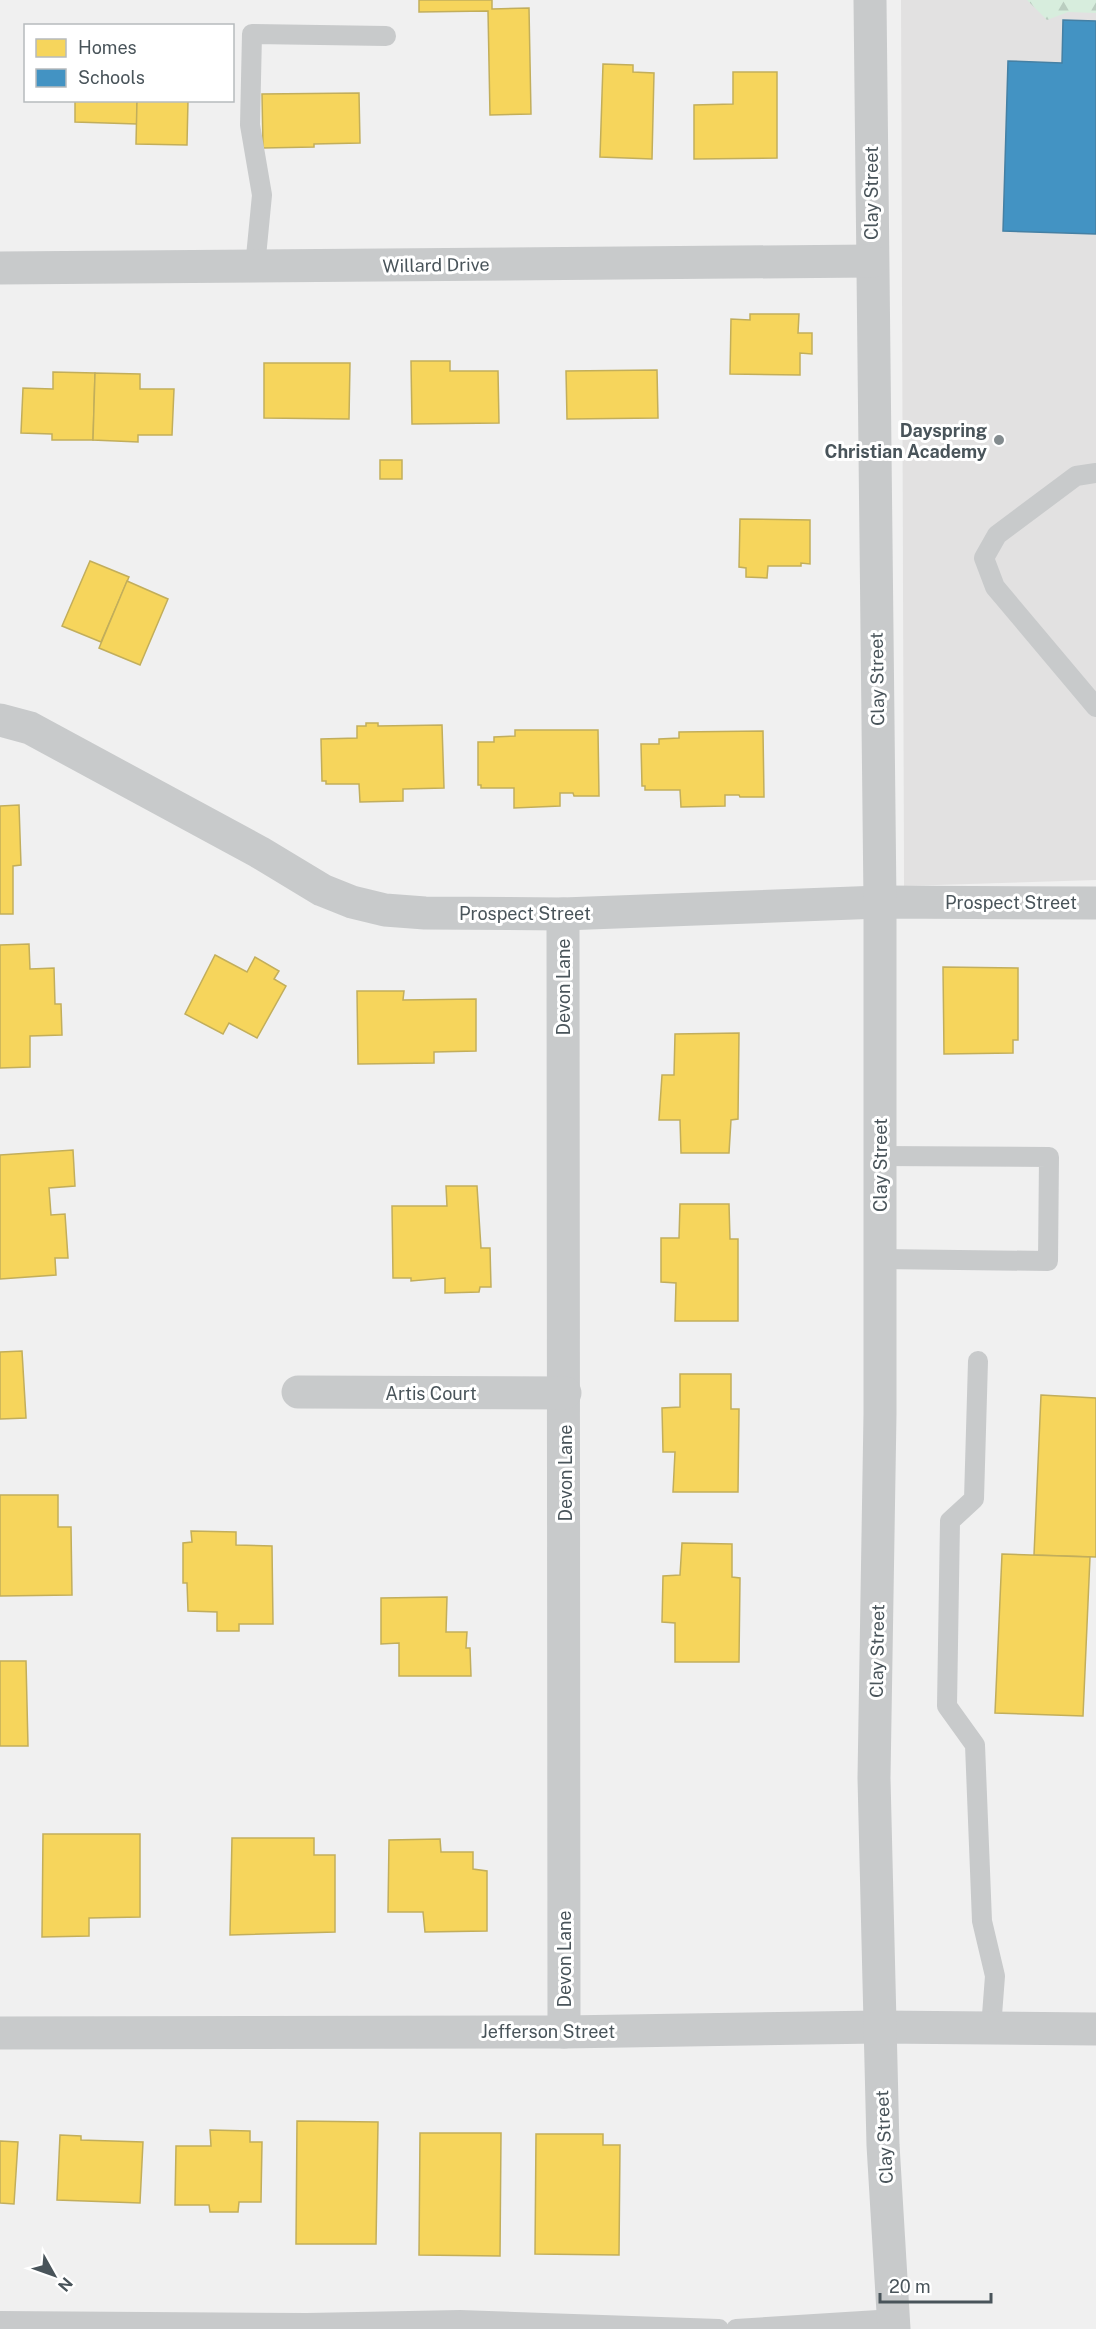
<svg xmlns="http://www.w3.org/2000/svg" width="1096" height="2329" font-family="'Public Sans',sans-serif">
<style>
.education{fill:#e2e1e1}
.forest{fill:url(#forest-firs)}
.homes{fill:#f6d55c;stroke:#c2ae5b;stroke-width:1.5}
.schools{fill:#4393c3;stroke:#4580a4;stroke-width:1.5}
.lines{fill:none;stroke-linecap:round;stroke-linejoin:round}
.service{stroke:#c8cacb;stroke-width:20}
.minor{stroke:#c8cacb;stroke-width:33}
.tertiary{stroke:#c8cacb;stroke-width:33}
.poi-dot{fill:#838b8e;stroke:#fff;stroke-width:2}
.labels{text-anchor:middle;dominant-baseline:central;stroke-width:6;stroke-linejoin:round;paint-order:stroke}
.street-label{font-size:18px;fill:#49545a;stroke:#fff}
.poi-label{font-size:18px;font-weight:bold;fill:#49545a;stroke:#fff;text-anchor:end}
</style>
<defs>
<pattern id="forest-firs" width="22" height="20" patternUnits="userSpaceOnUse" patternTransform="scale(1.5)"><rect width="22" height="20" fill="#d7eddd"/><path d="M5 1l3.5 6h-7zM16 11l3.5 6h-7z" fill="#bacdc0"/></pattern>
</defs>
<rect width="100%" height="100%" fill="#f0f0f0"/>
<!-- education -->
<path class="education" d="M 901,0 L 1096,0 L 1096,880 L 904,886 Z"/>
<!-- forest -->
<path class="forest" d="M 1027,0 L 1096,0 L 1096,13 L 1068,12 L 1047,20 Z"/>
<!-- homes -->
<g class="homes">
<path d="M 419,0 L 492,0 L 492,9 L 529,8 L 531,114 L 490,115 L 488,11 L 419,12 Z"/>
<path d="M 603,64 L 633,65 L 633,72 L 654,73 L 652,159 L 600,157 Z"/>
<path d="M 733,72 L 777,72 L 777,158 L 694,159 L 694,105 L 733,104 Z"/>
<path d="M 359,93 L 360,143 L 314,144 L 314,147 L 263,148 L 262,94 Z"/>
<path d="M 75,100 L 137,100 L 137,124 L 75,122 Z"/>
<path d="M 137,100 L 188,100 L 187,145 L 136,144 Z"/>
<path d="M 750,314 L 799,314 L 798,333 L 812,333 L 812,354 L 800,353 L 800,375 L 730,374 L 731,319 L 750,320 Z"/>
<path d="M 411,361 L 450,361 L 450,371 L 498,371 L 499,423 L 412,424 Z"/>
<path d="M 264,363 L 350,363 L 349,419 L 264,418 Z"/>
<path d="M 657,370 L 658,418 L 567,419 L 566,371 Z"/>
<path d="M 53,372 L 95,373 L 93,440 L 52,440 L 52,434 L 21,433 L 23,388 L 53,389 Z"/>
<path d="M 95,373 L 140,374 L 140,389 L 174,389 L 172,435 L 138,435 L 138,442 L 93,440 Z"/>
<rect x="380" y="460" width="22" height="19"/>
<path d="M 740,519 L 810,520 L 810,564 L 801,563 L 801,566 L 768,566 L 767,578 L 746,577 L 746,568 L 739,567 Z"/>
<path d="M 90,561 L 129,577 L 101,642 L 62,626 Z"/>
<path d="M 127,581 L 168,599 L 140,665 L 99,648 Z"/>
<path d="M 366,723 L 378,723 L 378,726 L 442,725 L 444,788 L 403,789 L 403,801 L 360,802 L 359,784 L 326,784 L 326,781 L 322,781 L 321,739 L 357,738 L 357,726 L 366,726 Z"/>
<path d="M 515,730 L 598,730 L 599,796 L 574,796 L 573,793 L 560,793 L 560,806 L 514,808 L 514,788 L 481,788 L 481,785 L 478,785 L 478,742 L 494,742 L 494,737 L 515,736 Z"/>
<path d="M 763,731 L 764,797 L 740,797 L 739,795 L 725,795 L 725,806 L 681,807 L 680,790 L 645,790 L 645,786 L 642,786 L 641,744 L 659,744 L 659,739 L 679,738 L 679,732 Z"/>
<path d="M 19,805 L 21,865 L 13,866 L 13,914 L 0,914 L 0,806 Z"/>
<path d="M 29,944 L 30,969 L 54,968 L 55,1004 L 61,1004 L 62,1035 L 30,1036 L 30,1067 L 0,1068 L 0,945 Z"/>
<path d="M 215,955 L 247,972 L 255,957 L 279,971 L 274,979 L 286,986 L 257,1038 L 229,1023 L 223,1034 L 185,1014 Z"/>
<path d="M 943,967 L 1018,968 L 1018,1040 L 1013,1040 L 1013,1053 L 944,1054 Z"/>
<path d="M 357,991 L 404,991 L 403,1000 L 476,999 L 476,1051 L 434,1052 L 434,1063 L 358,1064 Z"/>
<path d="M 739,1033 L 738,1119 L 731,1120 L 729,1153 L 681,1153 L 680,1120 L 659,1120 L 662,1075 L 674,1075 L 675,1034 Z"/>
<path d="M 73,1150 L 75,1186 L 49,1188 L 51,1215 L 65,1214 L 68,1258 L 55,1258 L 56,1275 L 0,1279 L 0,1155 Z"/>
<path d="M 446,1186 L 477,1186 L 481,1248 L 490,1248 L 491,1287 L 480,1287 L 479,1292 L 445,1293 L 445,1278 L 411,1281 L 411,1278 L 393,1278 L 392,1206 L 447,1206 Z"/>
<path d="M 680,1204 L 729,1204 L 730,1239 L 738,1239 L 738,1321 L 675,1321 L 676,1283 L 661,1282 L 661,1238 L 679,1238 Z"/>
<path d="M 22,1351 L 26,1418 L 0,1419 L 0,1352 Z"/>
<path d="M 680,1374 L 731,1374 L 731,1409 L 739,1409 L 738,1492 L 673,1492 L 675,1452 L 663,1452 L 662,1408 L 680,1407 Z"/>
<path d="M 1041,1395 L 1096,1398 L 1096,1557 L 1034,1555 Z"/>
<path d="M 0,1495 L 58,1495 L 58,1527 L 71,1527 L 72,1595 L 0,1596 Z"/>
<path d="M 191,1531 L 236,1532 L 236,1545 L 272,1546 L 273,1624 L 239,1624 L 239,1631 L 217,1631 L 217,1612 L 188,1611 L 187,1583 L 183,1583 L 183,1543 L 192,1542 Z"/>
<path d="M 682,1543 L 732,1544 L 732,1577 L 740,1578 L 739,1662 L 675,1662 L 675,1623 L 662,1622 L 663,1576 L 680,1575 Z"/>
<path d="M 1002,1554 L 1090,1557 L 1083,1716 L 995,1713 Z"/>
<path d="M 447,1597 L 446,1632 L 467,1632 L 466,1648 L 470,1648 L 471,1676 L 399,1676 L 399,1643 L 381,1644 L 381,1598 Z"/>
<path d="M 0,1661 L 26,1661 L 28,1746 L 0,1746 Z"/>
<path d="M 43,1834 L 140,1834 L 140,1917 L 89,1918 L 89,1936 L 42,1937 Z"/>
<path d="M 232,1838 L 314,1838 L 314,1855 L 335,1855 L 335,1932 L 230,1935 Z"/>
<path d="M 440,1839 L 441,1852 L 473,1852 L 473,1869 L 487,1871 L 487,1931 L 425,1932 L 423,1912 L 388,1912 L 389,1840 Z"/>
<path d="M 297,2121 L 378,2122 L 376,2244 L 296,2244 Z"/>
<path d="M 210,2130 L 250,2131 L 250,2142 L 262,2142 L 261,2202 L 239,2202 L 238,2212 L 210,2212 L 209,2205 L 175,2205 L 176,2146 L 211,2146 Z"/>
<path d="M 420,2133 L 501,2133 L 500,2256 L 419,2255 Z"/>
<path d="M 536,2134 L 603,2134 L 603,2145 L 620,2145 L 619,2255 L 535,2254 Z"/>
<path d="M 60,2135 L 81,2136 L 81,2140 L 143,2142 L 140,2203 L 57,2200 Z"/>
<path d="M 0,2141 L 18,2142 L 14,2204 L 0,2203 Z"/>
</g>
<!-- schools -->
<path class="schools" d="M 1063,20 L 1096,21 L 1096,234 L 1003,231 L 1008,61 L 1062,63 Z"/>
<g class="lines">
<!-- service -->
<g class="service">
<path d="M 255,267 L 262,195 L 250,125 L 252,34 L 386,36"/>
<path d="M 1096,473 L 1076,476 L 997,535 L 984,558 L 995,587 L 1096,707"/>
<path d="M 880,1259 L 1048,1261 L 1049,1157 L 880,1156"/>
<path d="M 978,1361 L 974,1499 L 950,1521 L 947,1706 L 975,1745 L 982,1921 L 995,1976 L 991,2028"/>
<path d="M 0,2321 L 307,2323 L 460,2320 L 719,2329"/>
<path d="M 736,2329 L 894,2319"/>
</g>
<!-- minor -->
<g class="minor">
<path d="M 0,720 L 30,728 L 259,852 L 322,890 L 352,902 L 385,910 L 425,913 L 563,914 L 880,902 L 1096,903"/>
<path d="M 563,914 L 564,2032"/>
<path d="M 298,1392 L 565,1393"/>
<path d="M 0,2033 L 564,2032 L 879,2027 L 1096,2029"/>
</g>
<!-- tertiary -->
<g class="tertiary">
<path d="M 870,0 L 880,902 L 880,1414 L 874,1778 L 883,2145 L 894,2329"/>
<path d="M 0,268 L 872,261"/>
</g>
</g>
<!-- markers -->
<circle class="poi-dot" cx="999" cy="440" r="6"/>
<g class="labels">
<!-- street labels -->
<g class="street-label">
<text transform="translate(871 193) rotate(-90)">Clay Street</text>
<text transform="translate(436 265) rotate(-1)">Willard Drive</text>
<text transform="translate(877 679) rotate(-91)">Clay Street</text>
<text x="1011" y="902">Prospect Street</text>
<text x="525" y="913">Prospect Street</text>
<text transform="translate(563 987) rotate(-90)">Devon Lane</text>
<text transform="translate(880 1165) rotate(-90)">Clay Street</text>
<text x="431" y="1393">Artis Court</text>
<text transform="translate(565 1473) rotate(-90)">Devon Lane</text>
<text transform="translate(877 1651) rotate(-89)">Clay Street</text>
<text transform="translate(564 1959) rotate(-90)">Devon Lane</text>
<text x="548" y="2031">Jefferson Street</text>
<text transform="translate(884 2137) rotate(-93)">Clay Street</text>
</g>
<!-- poi labels -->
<g class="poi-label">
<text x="987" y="430">Dayspring<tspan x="987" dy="21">Christian Academy</tspan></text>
</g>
</g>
<!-- legend -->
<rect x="24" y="24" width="210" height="78" fill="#ffffff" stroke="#b6bbbd" stroke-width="1.5"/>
<rect x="36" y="39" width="30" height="18" fill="#f6d55c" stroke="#b6bbbd" stroke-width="1.5"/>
<text x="78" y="54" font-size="18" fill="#49545a">Homes</text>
<rect x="36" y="69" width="30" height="18" fill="#4393c3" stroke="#b6bbbd" stroke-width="1.5"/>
<text x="78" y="84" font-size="18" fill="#49545a">Schools</text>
<!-- north arrow -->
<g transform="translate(54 2275) rotate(130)" stroke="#ffffff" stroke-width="4.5" paint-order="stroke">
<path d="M0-4.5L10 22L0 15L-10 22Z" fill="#49545a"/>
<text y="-9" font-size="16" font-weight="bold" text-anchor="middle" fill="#49545a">N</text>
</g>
<!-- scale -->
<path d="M880 2293v9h111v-9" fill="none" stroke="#49545a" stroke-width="3"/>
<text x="889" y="2293" font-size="18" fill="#49545a" stroke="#ffffff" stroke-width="4.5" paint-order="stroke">20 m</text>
</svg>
